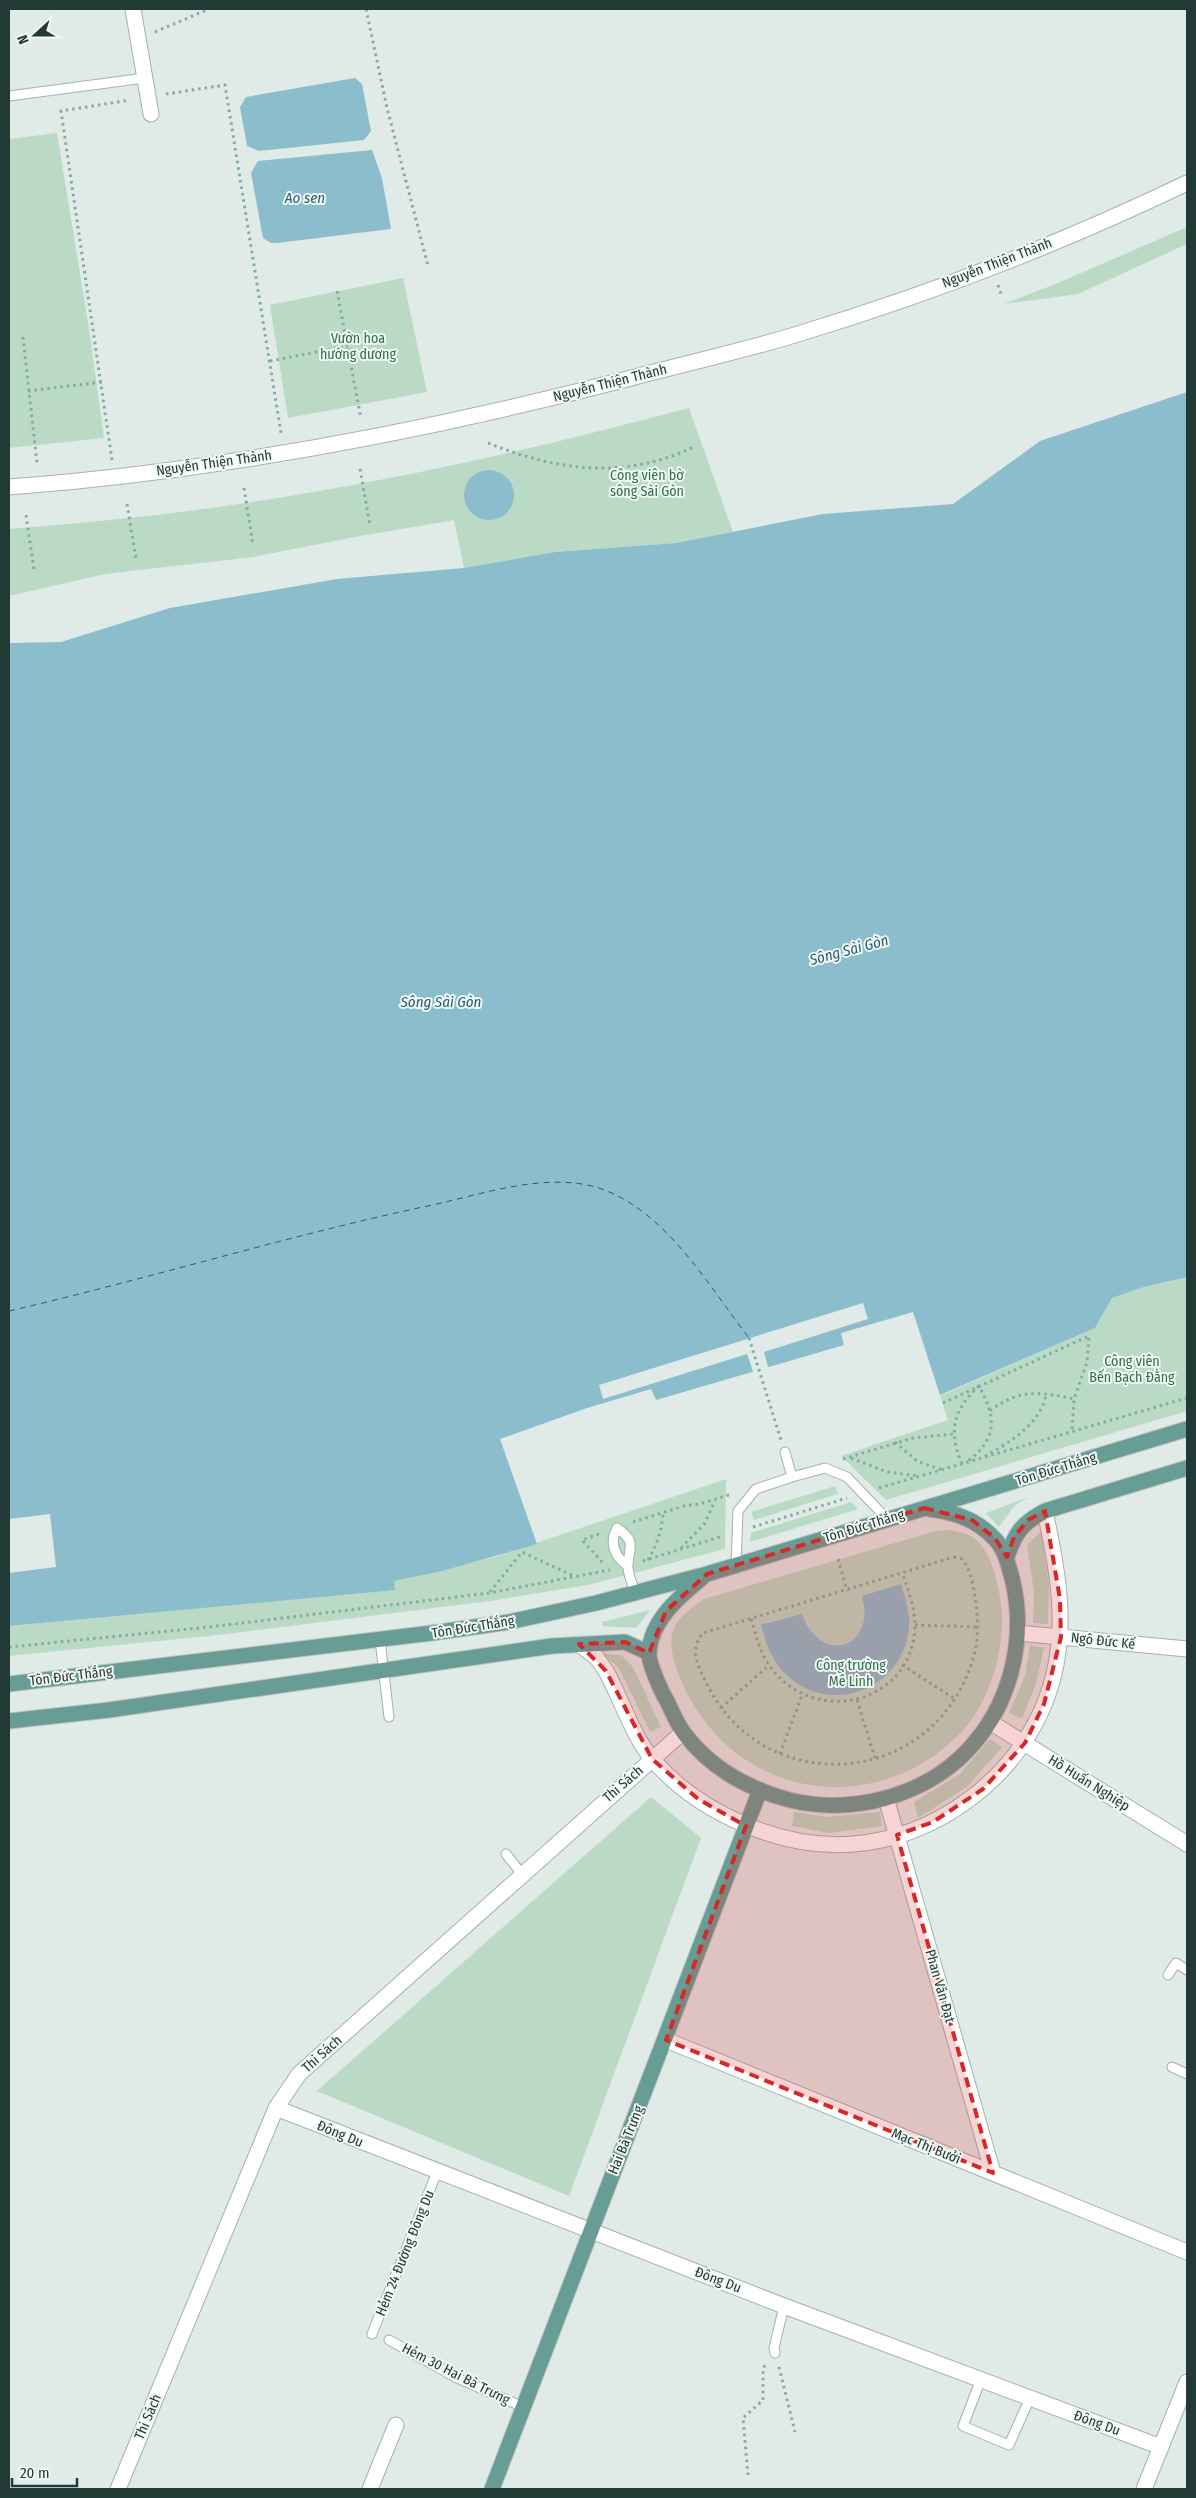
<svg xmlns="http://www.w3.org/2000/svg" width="1196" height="2498" font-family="'Fira Sans Condensed',sans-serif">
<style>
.green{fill:#badac5}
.water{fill:#8bbdcd}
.pier{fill:#e0eae7}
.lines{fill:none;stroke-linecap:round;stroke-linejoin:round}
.ferry{stroke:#1f5e72;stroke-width:1;stroke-dasharray:6 5;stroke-linecap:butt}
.lane-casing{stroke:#a3b2ae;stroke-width:11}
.street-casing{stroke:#a3b2ae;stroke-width:17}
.secondary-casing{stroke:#a0b5af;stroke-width:17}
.primary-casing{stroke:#bdc4c2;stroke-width:17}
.path{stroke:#82aca2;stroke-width:3;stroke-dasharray:2.5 4;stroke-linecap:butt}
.lane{stroke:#fff;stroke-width:9}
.street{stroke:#fff;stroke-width:15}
.secondary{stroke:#fff;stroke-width:15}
.primary{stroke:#679d94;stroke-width:15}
.marked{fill:#d62828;fill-opacity:0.2;stroke:#d62828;stroke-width:4;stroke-dasharray:10 6;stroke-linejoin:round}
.labels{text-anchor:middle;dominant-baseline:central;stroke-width:4;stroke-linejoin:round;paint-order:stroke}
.street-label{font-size:14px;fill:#223a35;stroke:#f0f7f4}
.park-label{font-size:14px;fill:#2e6e4c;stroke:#f0f7f4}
.water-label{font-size:15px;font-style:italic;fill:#1f5e72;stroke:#f0f7f4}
</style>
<rect width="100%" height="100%" fill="#e0eae7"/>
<!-- green -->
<g class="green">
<path d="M 57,133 L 89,329 L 104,438 L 9,448 L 9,139 Z"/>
<path d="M 1187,227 L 1187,244 L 1078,294 L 1004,304 L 1058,283 Z"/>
<path d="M 403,278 L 427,392 L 288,418 L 270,305 Z"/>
<path d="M 689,408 L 733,532 L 676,543 L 555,552 L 464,568 L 454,520 L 360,536 L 253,557 L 105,574 L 9,596 L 9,529 C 88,523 167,515 246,503 C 395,481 543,447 689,408 Z"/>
<path d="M 1187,1277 L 1187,1411 L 886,1500 L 841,1456 L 948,1420 L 940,1396 L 1095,1328 L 1112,1298 L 1144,1287 Z"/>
<path d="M 726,1479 L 725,1549 L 588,1585 L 490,1601 L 209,1636 L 9,1656 L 9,1626 L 395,1589 L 393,1581 L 495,1557 Z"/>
<path d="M 835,1486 L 838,1494 L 754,1520 L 751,1512 Z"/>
<path d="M 1029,1497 L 1014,1506 L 999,1527 L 986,1513 Z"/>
<path d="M 851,1502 L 858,1509 L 750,1542 L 751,1533 Z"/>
<path d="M 950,1530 C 959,1532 968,1533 975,1539 C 993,1552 1001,1594 1002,1615 C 1003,1662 985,1714 949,1744 C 861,1819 735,1793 685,1689 C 678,1674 667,1648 673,1631 C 678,1616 692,1607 704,1599 L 936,1531 Z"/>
<path d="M 1041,1531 L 1049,1586 L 1048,1624 L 1033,1623 L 1034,1592 L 1027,1545 Z"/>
<path d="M 650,1610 L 636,1628 L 603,1626 L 602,1622 Z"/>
<path d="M 1030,1645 L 1044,1648 L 1036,1683 L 1022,1719 L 1009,1713 L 1025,1676 Z"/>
<path d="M 603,1654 L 621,1655 L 633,1667 L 661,1727 L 650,1732 L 619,1668 Z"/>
<path d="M 990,1739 L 1002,1747 L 968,1786 L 918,1818 L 914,1802 L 960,1774 Z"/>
<path d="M 651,1797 L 701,1838 L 569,2196 L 317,2091 Z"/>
<path d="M 794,1812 L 827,1817 L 880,1812 L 882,1826 L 829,1833 L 792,1826 Z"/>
</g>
<!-- water -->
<g class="water">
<path d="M 355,78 L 362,84 L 371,131 L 364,140 L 259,151 L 247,146 L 240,107 L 246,97 Z"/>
<path d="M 372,150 L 382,178 L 391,229 L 277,243 L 271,243 L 263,238 L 251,173 L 258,161 Z"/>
<path d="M 1187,392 L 1187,1277 L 1144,1287 L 1112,1298 L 1095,1328 L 940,1395 L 913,1312 L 841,1333 L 844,1345 L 656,1400 L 651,1389 L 587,1408 L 500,1439 L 537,1544 L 442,1571 L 394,1581 L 395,1590 L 9,1626 L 9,643 L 61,642 L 170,608 L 337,579 L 464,568 L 555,552 L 676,543 L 823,514 L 953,504 L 1040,441 Z"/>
<circle cx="489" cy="495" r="25"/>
<path d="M 901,1584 C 905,1598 911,1614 909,1629 C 900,1698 814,1720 775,1661 C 768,1650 765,1638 761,1625 L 802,1614 C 820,1666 877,1649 862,1596 Z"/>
</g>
<!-- pier -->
<g class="pier">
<path d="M 863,1303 L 868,1319 L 764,1352 L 769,1370 L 754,1374 L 747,1354 L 603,1399 L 599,1385 Z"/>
<path d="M 50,1514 L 56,1567 L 9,1573 L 9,1519 Z"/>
</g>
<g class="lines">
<!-- ferry -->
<path class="ferry" d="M 9,1311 C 152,1278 293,1234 437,1204 C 485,1193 542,1174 592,1186 C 663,1205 707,1284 749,1338"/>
<!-- lane casing -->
<g class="lane-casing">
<g id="lane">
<path d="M 9,96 L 145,78"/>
<path d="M 785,1452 L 792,1477"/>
<path d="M 736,1565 L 738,1511 L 756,1489 L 792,1477 L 825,1468 L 847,1477 L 887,1519"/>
<path d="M 628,1566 C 614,1556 609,1543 617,1528 C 637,1542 629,1546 628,1565 C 627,1573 633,1585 635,1592"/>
<path d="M 380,1640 L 389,1717"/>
<path d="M 506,1854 L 522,1874"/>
<path d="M 1168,1975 L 1176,1963 L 1187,1970"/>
<path d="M 1172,2067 L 1187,2074"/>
<path d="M 372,2334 L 437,2172"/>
<path d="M 389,2340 L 457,2378 L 523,2407"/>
<path d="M 775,2353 L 774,2348 L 784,2306"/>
<path d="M 981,2379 L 963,2426 L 1009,2445 L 1030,2398"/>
</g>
</g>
<!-- street casing -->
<g class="street-casing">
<g id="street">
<path d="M 133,9 L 151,114"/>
<path d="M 9,487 C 220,471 427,431 631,378 C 687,363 743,351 798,334 C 930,294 1062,243 1187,183"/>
<path d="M 1018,1633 L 1187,1649"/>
<path d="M 579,1644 L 597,1658 L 606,1671 C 621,1698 633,1737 653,1760 C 699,1813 782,1850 854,1844 C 936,1837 1012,1781 1044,1705 C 1071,1639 1059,1578 1045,1511"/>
<path d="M 990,1722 L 1187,1844"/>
<path d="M 886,1798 L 993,2173"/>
<path d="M 666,2040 L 1187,2252"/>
<path d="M 276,2108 L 784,2306 L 1161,2447"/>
<path d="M 118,2489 L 276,2108 L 299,2074 L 683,1732"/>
<path d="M 370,2489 L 396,2425"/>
</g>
</g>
<!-- secondary casing -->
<g class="secondary-casing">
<path id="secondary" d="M 1144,2489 L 1187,2382"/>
</g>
<!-- primary casing -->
<g class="primary-casing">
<g id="primary">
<path d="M 1007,1557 C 1015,1533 1022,1523 1045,1511 L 1187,1468"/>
<path d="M 702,1578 C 680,1596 651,1620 649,1652 C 648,1662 661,1691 667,1701 C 672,1711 677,1724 684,1733 C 707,1764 740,1784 776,1796 C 844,1819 929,1798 975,1742 C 1013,1697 1026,1634 1012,1578 C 1008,1564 1005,1549 994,1538 C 976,1519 954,1512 929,1509"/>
<path d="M 9,1684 L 432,1633 L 509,1622 L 596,1603 L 707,1574 L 1187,1429"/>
<path d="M 9,1721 L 109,1710 L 552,1646 L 625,1642 L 649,1653"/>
<path d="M 492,2489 L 760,1790"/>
</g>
</g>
<!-- path -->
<g class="path">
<path d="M 366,9 L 387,108 L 428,266"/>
<path d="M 155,32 L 209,9"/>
<path d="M 166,94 L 225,85 L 281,433"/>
<path d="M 998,285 L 1001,294"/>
<path d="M 337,291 L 361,419"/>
<path d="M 23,337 L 37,463"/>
<path d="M 270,361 L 348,346"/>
<path d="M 28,391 L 102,382"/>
<path d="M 488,443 C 559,471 623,480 694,447"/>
<path d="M 112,460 L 61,111 L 130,100"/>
<path d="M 360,469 L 370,525"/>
<path d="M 244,488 L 253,545"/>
<path d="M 127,504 L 136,559"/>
<path d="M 26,515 L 34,570"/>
<path d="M 749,1338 L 781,1440"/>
<path d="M 943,1403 L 1089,1336 L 1087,1362 L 1074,1399 L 1072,1431"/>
<path d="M 990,1411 C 1019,1388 1041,1392 1074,1399"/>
<path d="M 895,1442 L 917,1461 L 942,1470"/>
<path d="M 985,1456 C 1009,1443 1041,1424 1046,1394"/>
<path d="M 851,1458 L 887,1472 L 919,1476"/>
<path d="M 843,1459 L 913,1438 L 954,1434"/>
<path d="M 962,1464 C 948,1431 953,1410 979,1386 C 996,1417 998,1438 968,1461"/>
<path d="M 879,1488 L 1187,1398"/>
<path d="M 633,1522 L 684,1506 L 700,1504 L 732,1494"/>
<path d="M 753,1527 L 847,1498"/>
<path d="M 599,1534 L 582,1540 L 603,1563"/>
<path d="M 681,1548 L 705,1523 L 715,1501"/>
<path d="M 954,1557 L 962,1559 C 973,1573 975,1595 977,1613 C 980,1641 973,1667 959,1692 C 903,1790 761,1788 709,1688 C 699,1669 688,1651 703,1633 Z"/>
<path d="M 838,1559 L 847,1591"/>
<path d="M 648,1560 C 657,1544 662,1531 663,1512"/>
<path d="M 643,1561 L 723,1536"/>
<path d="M 490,1592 L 522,1552 L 576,1577"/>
<path d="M 751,1619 C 756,1634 759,1651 769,1665 C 812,1728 913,1705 915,1626 C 915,1608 908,1590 903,1574"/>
<path d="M 915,1625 L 979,1627"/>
<path d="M 9,1647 L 209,1627 L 489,1593 L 610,1570"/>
<path d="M 902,1665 L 955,1699"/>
<path d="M 857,1700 L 875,1758"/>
<path d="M 721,1708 L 769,1665"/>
<path d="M 780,1754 L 802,1695"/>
<path d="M 779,2367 L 795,2432"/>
<path d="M 748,2475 L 743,2418 L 763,2400 L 763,2368 L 766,2364"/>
</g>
<!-- lane -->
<use href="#lane" class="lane"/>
<!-- street -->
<use href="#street" class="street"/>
<!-- secondary -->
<use href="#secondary" class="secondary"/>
<!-- primary -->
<use href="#primary" class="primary"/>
</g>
<!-- marked area -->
<path class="marked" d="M 924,1508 L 972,1520 L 995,1538 L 1007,1557 L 1014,1537 L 1028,1520 L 1045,1511 L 1060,1599 L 1061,1637 L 1044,1704 L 1025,1743 L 983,1789 L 933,1822 L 897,1835 L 993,2173 L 666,2040 L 746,1826 L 698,1799 L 652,1759 L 606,1671 L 579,1644 L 625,1642 L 649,1653 L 666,1611 L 707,1574 Z"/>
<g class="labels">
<!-- street labels -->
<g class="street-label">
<text transform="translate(997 263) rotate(-21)">Nguyễn Thiện Thành</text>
<text transform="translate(610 383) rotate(-14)">Nguyễn Thiện Thành</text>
<text transform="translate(214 463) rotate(-8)">Nguyễn Thiện Thành</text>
<text transform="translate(1056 1469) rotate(-17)">Tôn Ðức Thắng</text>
<text transform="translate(864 1526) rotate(-17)">Tôn Đức Thắng</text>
<text transform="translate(473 1627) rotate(-9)">Tôn Đức Thắng</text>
<text transform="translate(1103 1641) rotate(6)">Ngô Ðức Kế</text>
<text transform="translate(71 1676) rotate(-7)">Tôn Đức Thắng</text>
<text transform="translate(1089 1783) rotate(32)">Hồ Huấn Nghiệp</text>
<text transform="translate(623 1784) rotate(-41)">Thi Sách</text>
<text transform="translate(940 1986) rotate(74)">Phan Văn Ðạt</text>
<text transform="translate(322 2054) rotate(-42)">Thi Sách</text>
<text transform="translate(340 2134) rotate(22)">Đông Du</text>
<text transform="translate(626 2140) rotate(-68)">Hai Bà Trưng</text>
<text transform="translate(926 2146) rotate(22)">Mạc Thị Bưởi</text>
<text transform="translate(405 2253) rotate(-68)">Hẻm 24 Đường Đông Du</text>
<text transform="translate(718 2280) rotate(21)">Đông Du</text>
<text transform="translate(456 2374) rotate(27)">Hẻm 30 Hai Bà Trưng</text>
<text transform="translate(148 2417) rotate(-67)">Thi Sách</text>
<text transform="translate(1097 2423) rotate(20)">Đông Du</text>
</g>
<!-- park labels -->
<g class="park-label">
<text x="358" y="338">Vườn hoa<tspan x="358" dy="16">hướng dương</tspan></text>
<text x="647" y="475">Công viên bờ<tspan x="647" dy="16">sông Sài Gòn</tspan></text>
<text x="1132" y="1361">Công viên<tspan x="1132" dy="16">Bến Bạch Đằng</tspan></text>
<text x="851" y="1665">Công trường<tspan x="851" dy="16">Mê Linh</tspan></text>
</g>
<!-- water labels -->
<g class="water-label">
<text x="305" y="198">Ao sen</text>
<text transform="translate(849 950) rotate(-15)">Sông Sài Gòn</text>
<text x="441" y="1002">Sông Sài Gòn</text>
</g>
</g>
<!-- border -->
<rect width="1196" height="2498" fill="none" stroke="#223a35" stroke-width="20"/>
<!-- north arrow -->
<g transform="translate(35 35) rotate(249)" stroke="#f0f7f4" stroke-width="4" paint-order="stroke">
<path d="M0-4L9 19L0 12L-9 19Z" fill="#223a35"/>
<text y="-8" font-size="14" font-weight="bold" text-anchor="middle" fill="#223a35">N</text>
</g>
<!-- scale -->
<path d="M12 2478v8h65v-8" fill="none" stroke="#223a35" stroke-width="2.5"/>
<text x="20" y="2478" font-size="15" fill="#223a35" stroke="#f0f7f4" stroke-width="4" paint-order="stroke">20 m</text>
</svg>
